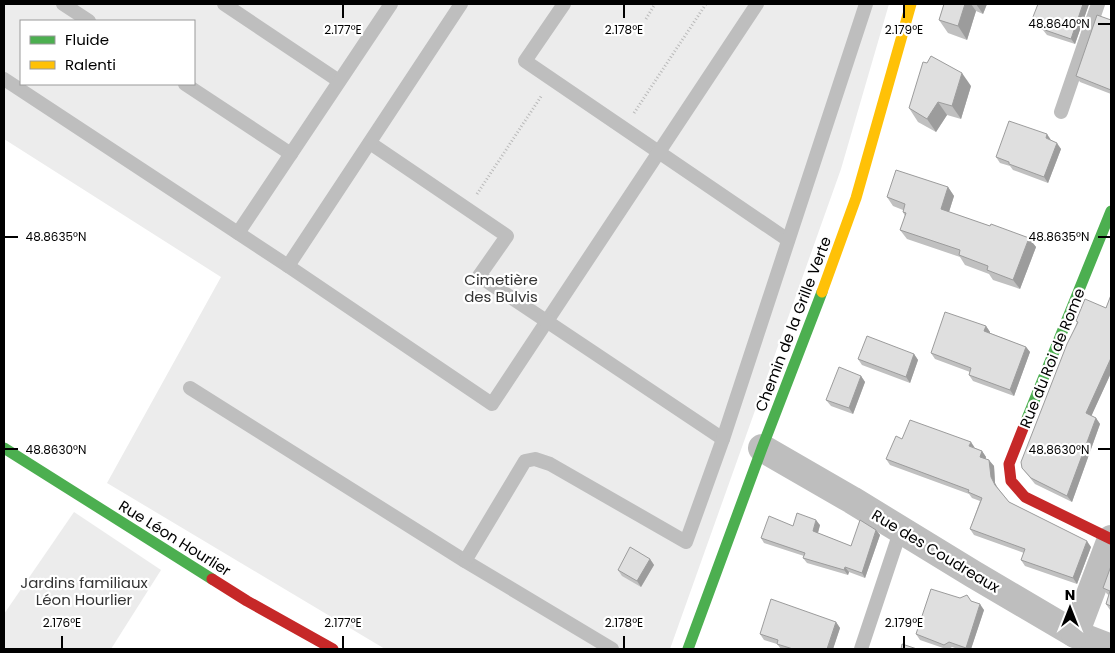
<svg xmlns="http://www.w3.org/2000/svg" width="1115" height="653" font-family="Poppins,sans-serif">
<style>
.green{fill:#ececec;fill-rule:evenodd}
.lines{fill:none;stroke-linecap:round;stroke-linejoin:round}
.path{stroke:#b9b9b9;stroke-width:3;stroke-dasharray:1 2.5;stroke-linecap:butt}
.lane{stroke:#bebebe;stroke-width:14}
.street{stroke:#bebebe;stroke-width:28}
.fast{stroke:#4caf50;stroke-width:11}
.slow{stroke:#ffc107;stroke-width:11}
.jam{stroke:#c62828;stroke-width:11}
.wall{fill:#c0c0c0}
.shaded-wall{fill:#9c9c9c}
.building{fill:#dfdfdf;stroke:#9c9c9c}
.ticks{fill:none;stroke:#000;stroke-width:2}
.labels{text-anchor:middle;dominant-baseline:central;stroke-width:4.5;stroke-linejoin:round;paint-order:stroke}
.park-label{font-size:15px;fill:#333;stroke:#fff}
.street-label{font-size:15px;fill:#000;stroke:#fff}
.ticks-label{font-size:12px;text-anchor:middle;fill:#000;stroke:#fff;stroke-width:4.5;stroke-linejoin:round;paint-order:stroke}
</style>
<rect width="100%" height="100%" fill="#fff"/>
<!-- green -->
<g class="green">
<path d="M 4,4 L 889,4 L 841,169 L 670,649 L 385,649 L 107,483 L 221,277 L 4,139 ZM 21,21 L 194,21 L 194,84 L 21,84 Z"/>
<path d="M 74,512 L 161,570 L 111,649 L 4,649 L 4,614 Z"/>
</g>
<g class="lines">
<!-- path -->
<g class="path">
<path d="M 646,19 L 655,4"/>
<path d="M 634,113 L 706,4"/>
<path d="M 477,194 L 542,95"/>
</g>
<!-- lane -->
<g class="lane">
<path d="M 63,4 L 89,21"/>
<path d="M 224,4 L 339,81"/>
<path d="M 564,4 L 525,61 L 788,240"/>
<path d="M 4,79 L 288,266 L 492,404 L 757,4"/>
<path d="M 185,84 L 291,154"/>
<path d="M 1061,112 L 1098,4"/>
<path d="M 370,143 L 507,236 L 479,276 L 723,439"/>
<path d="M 238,233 L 391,4"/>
<path d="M 288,266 L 461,4"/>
<path d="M 190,388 L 465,561 L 612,649"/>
<path d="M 465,561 L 525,461 L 535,459 L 550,464 L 686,542 L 723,439 L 866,4"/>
<path d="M 861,649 L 901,529"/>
</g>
<!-- street -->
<g class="street">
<path d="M 762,448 L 852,500 L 973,574 L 1075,634 L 1111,648"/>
<path d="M 1075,634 L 1111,539"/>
</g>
<!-- fast -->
<g class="fast">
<path d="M 1026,421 L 1111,211"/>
<path d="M 4,448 L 212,579"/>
<path d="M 688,649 L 762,448 L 822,292"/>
</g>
<!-- slow -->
<path class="slow" d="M 822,292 L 856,198 L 911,4"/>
<!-- jam -->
<g class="jam">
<path d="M 1026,421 L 1009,464 L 1011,481 L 1025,497 L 1111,539"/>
<path d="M 212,579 L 247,601 L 333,649"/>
</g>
</g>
<!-- wall -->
<g class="wall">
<path d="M 944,4 L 987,4 L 983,14 L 976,11 L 967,40 L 948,33 L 939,20 Z"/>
<path d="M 1089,4 L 1075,44 L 1047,35 L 1043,30 L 1036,28 L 1031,22 Z"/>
<path d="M 1111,20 L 1111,94 L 1080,82 L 1076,76 Z"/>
<path d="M 971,86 L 961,119 L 947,115 L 936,132 L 918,122 L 909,108 Z"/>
<path d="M 1051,140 L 1061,149 L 1048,183 L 1013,170 L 1010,166 L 1000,163 L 996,157 Z"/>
<path d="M 948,187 L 954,196 L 949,212 L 990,226 L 1029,238 L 1036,247 L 1020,289 L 993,280 L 989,274 L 965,265 L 960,257 L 907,239 L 900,230 L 905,216 L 903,212 L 903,210 L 893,206 L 887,197 Z"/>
<path d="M 1111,295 L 1111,373 L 1091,416 L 1096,418 L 1100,424 L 1072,502 L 1035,484 L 1022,468 L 1077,322 L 1076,321 L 1106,308 Z"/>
<path d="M 986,326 L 990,332 L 990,333 L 1026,347 L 1030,352 L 1014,396 L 973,381 L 969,375 L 970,372 L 935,359 L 931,353 Z"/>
<path d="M 914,354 L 918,360 L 910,383 L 862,365 L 858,359 Z"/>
<path d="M 861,376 L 865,382 L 853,414 L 831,406 L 826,400 Z"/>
<path d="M 902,439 L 975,448 L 982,451 L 986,457 L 986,459 L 994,466 L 995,483 L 998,488 L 1009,502 L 1091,547 L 1077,584 L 1025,566 L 1021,560 L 1024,553 L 974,535 L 970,529 L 980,501 L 972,498 L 969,494 L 890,465 L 886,459 Z"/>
<path d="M 820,525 L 818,533 L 851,546 L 876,530 L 880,535 L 865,578 L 849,572 L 848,575 L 807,563 L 803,558 L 804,556 L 764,543 L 761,538 L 793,526 Z"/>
<path d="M 650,559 L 654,565 L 641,587 L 622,576 L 618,570 Z"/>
<path d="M 1111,566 L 1111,611 L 1110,610 L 1106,604 L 1109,595 L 1107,594 L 1103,588 Z"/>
<path d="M 971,601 L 984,610 L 971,649 L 958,649 L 952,647 L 949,649 L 946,649 L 920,640 L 916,634 Z"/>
<path d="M 836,622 L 840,628 L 833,649 L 781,649 L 777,644 L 764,640 L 760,634 Z"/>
</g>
<!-- shaded-wall -->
<g class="shaded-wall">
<path d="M 965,4 L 971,4 L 976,11 L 967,40 L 958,26 Z"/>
<path d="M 976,4 L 987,4 L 983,14 Z"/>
<path d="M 1083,4 L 1089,4 L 1075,44 L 1071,39 Z"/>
<path d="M 962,73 L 971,86 L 961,119 L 952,106 Z"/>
<path d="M 938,102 L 947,115 L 936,132 L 927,119 Z"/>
<path d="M 1047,134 L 1051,140 L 1046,138 Z"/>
<path d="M 1057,143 L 1061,149 L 1048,183 L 1044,177 Z"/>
<path d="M 948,187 L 954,196 L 947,218 L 941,209 Z"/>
<path d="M 1029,238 L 1036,247 L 1020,289 L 1013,280 Z"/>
<path d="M 986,326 L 990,332 L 989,337 L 984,331 Z"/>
<path d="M 1026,347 L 1030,352 L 1014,396 L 1010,390 Z"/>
<path d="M 914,354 L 918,360 L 910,383 L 906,377 Z"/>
<path d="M 1111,358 L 1111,373 L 1090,419 L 1086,413 Z"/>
<path d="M 861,376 L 865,382 L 853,414 L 849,408 Z"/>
<path d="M 1096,418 L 1100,424 L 1072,502 L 1067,496 Z"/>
<path d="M 971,442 L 975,448 L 969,446 Z"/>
<path d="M 982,451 L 986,457 L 984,463 L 980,457 Z"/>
<path d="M 989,460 L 994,466 L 995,483 L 999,491 L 995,485 L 991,477 Z"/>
<path d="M 816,520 L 820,525 L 817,536 L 813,531 Z"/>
<path d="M 876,530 L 880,535 L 865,578 L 862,573 Z"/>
<path d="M 1087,541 L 1091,547 L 1077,584 L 1073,578 Z"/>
<path d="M 650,559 L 654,565 L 641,587 L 637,581 Z"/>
<path d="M 845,567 L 849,572 L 848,575 L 844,570 Z"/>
<path d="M 980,604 L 984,610 L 971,649 L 967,649 L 966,648 Z"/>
<path d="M 836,622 L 840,628 L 833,649 L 827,649 Z"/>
</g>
<!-- building -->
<g class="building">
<path d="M 944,4 L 965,4 L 958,26 L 939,20 Z"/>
<path d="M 1038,4 L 1083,4 L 1071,39 L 1042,29 L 1044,26 L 1031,22 Z"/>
<path d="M 1097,15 L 1111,20 L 1111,90 L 1076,76 Z"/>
<path d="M 931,56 L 962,73 L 952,106 L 938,102 L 927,119 L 909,108 L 923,62 L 927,63 Z"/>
<path d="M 1009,121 L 1047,134 L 1046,138 L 1057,143 L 1044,177 L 1009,164 L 1009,162 L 996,157 Z"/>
<path d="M 896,170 L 948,187 L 941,209 L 990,226 L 991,224 L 1029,238 L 1013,280 L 987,270 L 988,266 L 959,255 L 960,250 L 900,230 L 906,213 L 903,212 L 905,204 L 887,197 Z"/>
<path d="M 1111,295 L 1111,358 L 1086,413 L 1096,418 L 1067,496 L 1031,478 L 1022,468 L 1021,462 L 1067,344 L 1078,322 L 1076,321 L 1085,299 L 1106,308 Z"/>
<path d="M 945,312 L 986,326 L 984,331 L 1026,347 L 1010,390 L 969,375 L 971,368 L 931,353 Z"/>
<path d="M 867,336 L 914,354 L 906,377 L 858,359 Z"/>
<path d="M 839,367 L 861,376 L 849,408 L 826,400 Z"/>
<path d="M 910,420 L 971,442 L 969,446 L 982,451 L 980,457 L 989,460 L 991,477 L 995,485 L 1009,502 L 1087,541 L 1073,578 L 1021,560 L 1025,549 L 970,529 L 982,498 L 968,492 L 969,490 L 886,459 L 896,436 L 902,439 Z"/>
<path d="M 797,513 L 816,520 L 813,531 L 851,546 L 860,520 L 876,530 L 862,573 L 845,567 L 844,570 L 803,558 L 805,553 L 761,538 L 769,516 L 793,526 Z"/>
<path d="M 630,547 L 650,559 L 637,581 L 618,570 Z"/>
<path d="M 1111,566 L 1111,606 L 1106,604 L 1110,591 L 1103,588 Z"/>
<path d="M 931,589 L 960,598 L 967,595 L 971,601 L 980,604 L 966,648 L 949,642 L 944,645 L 916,634 Z"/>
<path d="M 771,599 L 836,622 L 827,649 L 793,649 L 777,644 L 778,640 L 760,634 Z"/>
<path d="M 902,644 L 917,649 L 901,649 Z"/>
</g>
<!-- ticks -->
<path class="ticks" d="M 343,5 L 343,18M 624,5 L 624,18M 904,5 L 904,18M 1098,24 L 1110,24M 5,237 L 18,237M 1098,237 L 1110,237M 5,449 L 18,449M 1098,449 L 1110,449M 62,636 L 62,648M 343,636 L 343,648M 624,636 L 624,648M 904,636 L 904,648"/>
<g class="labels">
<!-- park labels -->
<g class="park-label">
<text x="501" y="279">Cimetière<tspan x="501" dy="17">des Bulvis</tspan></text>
<text x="84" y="582">Jardins familiaux<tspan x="84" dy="17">Léon Hourlier</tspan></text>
</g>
<!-- street labels -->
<g class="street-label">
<text transform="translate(793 324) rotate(-69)">Chemin de la Grille Verte</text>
<text transform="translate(1052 358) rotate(-68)">Rue du Roi de Rome</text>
<text transform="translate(175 538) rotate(32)">Rue Léon Hourlier</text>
<text transform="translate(936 551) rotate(31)">Rue des Coudreaux</text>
</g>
</g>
<g class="ticks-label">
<text x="1059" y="28">48.8640°N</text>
<text x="343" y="34">2.177°E</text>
<text x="624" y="34">2.178°E</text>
<text x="904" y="34">2.179°E</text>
<text x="56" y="241">48.8635°N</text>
<text x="1059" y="241">48.8635°N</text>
<text x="56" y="454">48.8630°N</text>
<text x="1059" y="454">48.8630°N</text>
<text x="62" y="627">2.176°E</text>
<text x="343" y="627">2.177°E</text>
<text x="624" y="627">2.178°E</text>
<text x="904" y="627">2.179°E</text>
</g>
<!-- border -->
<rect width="1115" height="653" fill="none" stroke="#000000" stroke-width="10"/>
<!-- legend -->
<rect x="20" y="20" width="175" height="65" fill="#ffffff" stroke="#999999"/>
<rect x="30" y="36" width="25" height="8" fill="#4caf50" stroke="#999999"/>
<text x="65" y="45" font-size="15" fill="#000000">Fluide</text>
<rect x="30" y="61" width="25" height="8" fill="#ffc107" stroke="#999999"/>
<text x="65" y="70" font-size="15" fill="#000000">Ralenti</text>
<!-- north arrow -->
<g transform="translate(1070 608)" stroke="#ffffff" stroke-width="4" paint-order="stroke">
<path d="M0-4L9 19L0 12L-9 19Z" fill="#000000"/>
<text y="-8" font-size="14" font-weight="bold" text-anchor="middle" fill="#000000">N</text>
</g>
</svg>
